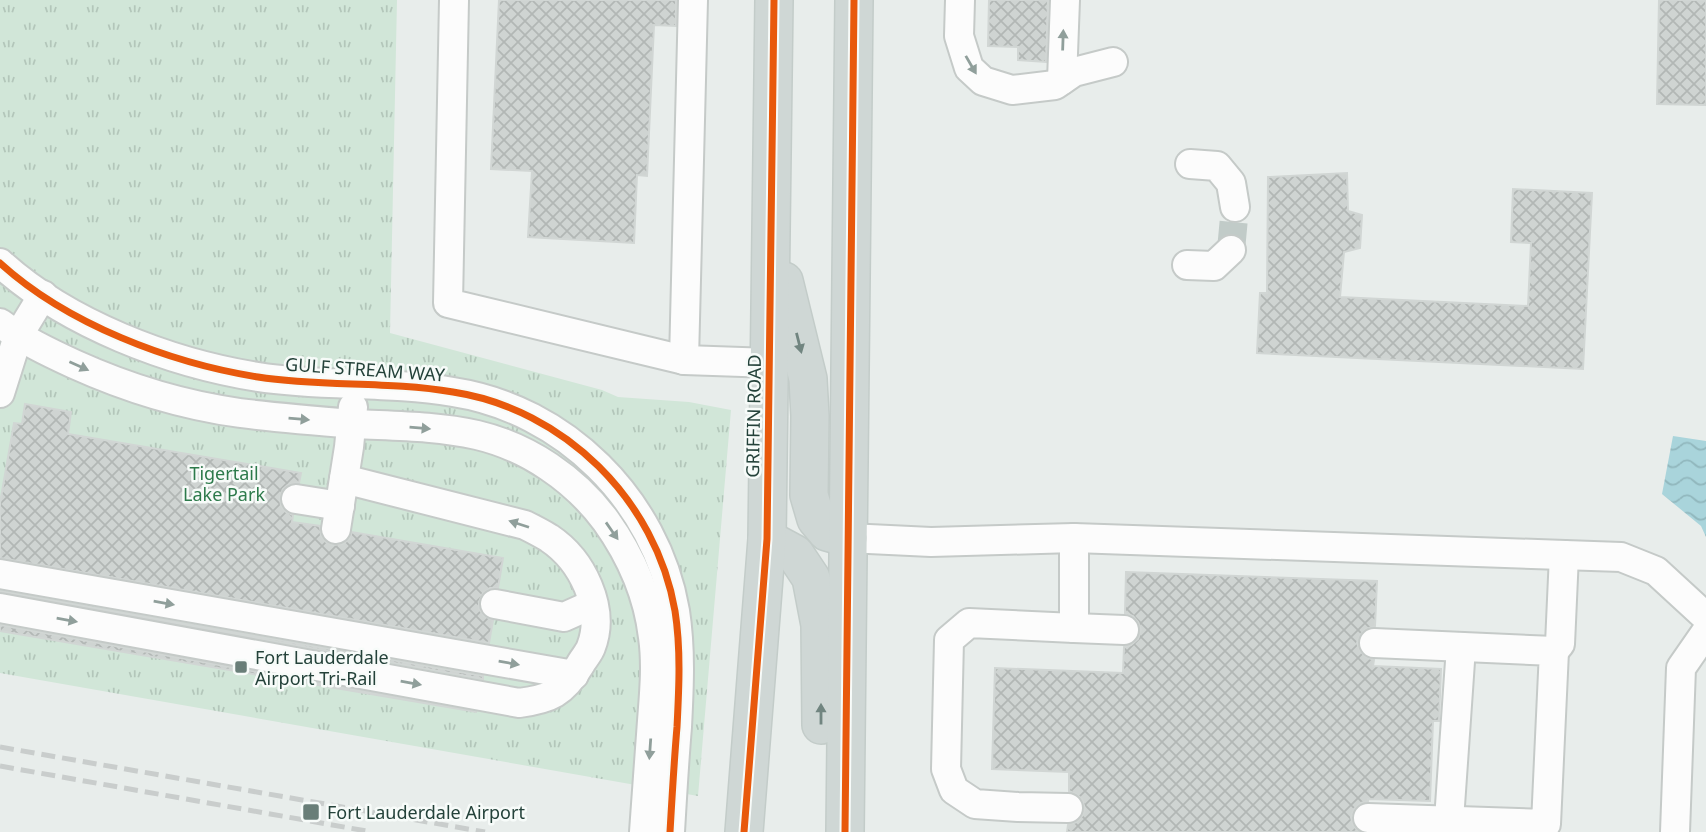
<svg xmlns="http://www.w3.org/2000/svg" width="1706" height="832" font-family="'Noto Sans',sans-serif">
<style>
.park{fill:url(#park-tufts)}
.water{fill:url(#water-waves)}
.building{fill:url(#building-cross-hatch);stroke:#d1d6d4;stroke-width:2}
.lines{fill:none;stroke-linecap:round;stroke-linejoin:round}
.minor-tunnel{stroke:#c1cbc8;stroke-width:28;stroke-dasharray:28 14;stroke-linecap:butt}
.minor-casing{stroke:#c5cac8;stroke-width:32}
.major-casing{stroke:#c3ccc9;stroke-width:40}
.minor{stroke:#fcfcfc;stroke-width:28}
.major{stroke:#cfd7d5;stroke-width:37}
.rail{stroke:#c9cdcc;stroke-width:5;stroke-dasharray:14 7;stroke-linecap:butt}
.cycleway-casing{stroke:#f7fbf9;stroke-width:11}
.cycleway{stroke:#e8590c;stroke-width:7}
.oneway{fill:#909f9b}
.oneway2{fill:#718580}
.poi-dot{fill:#697e78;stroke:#f7fbf9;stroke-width:2.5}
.labels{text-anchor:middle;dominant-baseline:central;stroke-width:5;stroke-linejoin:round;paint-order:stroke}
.street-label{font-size:18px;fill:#24423a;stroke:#f7fbf9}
.park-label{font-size:18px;fill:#2d7a4b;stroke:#f7fbf9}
.poi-label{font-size:18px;fill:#24423a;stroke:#f7fbf9;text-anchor:start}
</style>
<defs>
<pattern id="park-tufts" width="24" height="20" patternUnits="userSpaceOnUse" patternTransform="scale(1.75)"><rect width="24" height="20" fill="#d1e6d8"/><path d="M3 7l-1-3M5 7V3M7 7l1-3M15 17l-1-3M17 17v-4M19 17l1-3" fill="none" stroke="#b3c6ba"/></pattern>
<pattern id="water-waves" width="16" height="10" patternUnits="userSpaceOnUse" patternTransform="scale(1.75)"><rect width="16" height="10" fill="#a9d4db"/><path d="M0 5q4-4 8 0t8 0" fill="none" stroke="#91b7bd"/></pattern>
<pattern id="building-cross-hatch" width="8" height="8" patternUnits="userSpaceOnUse" patternTransform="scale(1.75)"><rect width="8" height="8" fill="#cfd4d2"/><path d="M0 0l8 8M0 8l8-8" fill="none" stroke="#b2b7b5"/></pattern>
</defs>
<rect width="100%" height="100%" fill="#e8edeb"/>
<!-- park -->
<path class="park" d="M 0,0 L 397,0 L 390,333 L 602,390 L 618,397 L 689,402 L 731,410 L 698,796 L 0,673 Z"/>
<!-- water -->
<path class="water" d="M 1673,436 L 1706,441 L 1706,537 L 1701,526 L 1662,494 Z"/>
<!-- building -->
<g class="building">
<path d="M 499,0 L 676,0 L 676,26 L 654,25 L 647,176 L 637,175 L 634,243 L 528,237 L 532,171 L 491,169 Z"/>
<path d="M 989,0 L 1048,0 L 1046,62 L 1018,60 L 1018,47 L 988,46 Z"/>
<path d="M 1659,0 L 1706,0 L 1706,105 L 1657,104 Z"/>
<path d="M 1347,173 L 1348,211 L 1362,215 L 1360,248 L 1344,252 L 1340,297 L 1528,306 L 1531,243 L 1511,242 L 1513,189 L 1592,193 L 1583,369 L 1257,353 L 1260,293 L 1267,293 L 1268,177 Z"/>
<path d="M 25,404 L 71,412 L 68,434 L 301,473 L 299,483 L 289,484 L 283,489 L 280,497 L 281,506 L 286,512 L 293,515 L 292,522 L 320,526 L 321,536 L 326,542 L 333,545 L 343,544 L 349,539 L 352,532 L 503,558 L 498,588 L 490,588 L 483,593 L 479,602 L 479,609 L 484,616 L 493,620 L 489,643 L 0,558 L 0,503 L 14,423 L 22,424 Z"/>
<path d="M 1126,572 L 1377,581 L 1375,626 L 1366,629 L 1360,635 L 1357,643 L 1360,651 L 1366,657 L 1374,660 L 1373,666 L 1441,669 L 1439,721 L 1433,721 L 1430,801 L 1368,799 L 1368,801 L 1361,803 L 1354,809 L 1351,817 L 1353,825 L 1359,832 L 1067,832 L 1068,825 L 1077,822 L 1082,816 L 1085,809 L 1082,799 L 1076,794 L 1069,791 L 1069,772 L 992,769 L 995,668 L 1123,673 L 1124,647 L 1131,645 L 1138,639 L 1141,630 L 1138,622 L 1133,616 L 1125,613 Z"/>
<path d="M 0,591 L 483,676 L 483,679 L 0,592 Z"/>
<path d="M 0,625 L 477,712 L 0,631 Z"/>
</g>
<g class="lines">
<!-- minor-tunnel -->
<path class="minor-tunnel" d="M 1231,250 L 1235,207"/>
<!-- minor casing -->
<g class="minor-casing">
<g id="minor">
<path d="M 454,0 L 448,303 L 684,360 L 769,363"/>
<path d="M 960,0 L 959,36 L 969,68 L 983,81 L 1012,90 L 1055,85 L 1074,72 L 1113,62"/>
<path d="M 1062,80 L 1065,0"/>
<path d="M 1190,164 L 1217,166 L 1231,183 L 1235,207"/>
<path d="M 0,263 C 67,324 170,363 258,377 C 322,387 388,381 453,392 C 564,409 656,500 675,611 C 681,649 679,688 677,727 C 674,762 672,797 670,832"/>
<path d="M 1187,265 L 1214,266 L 1231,250"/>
<path d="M 0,323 C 23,340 48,352 74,364 C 127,388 182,405 240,413 C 278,418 317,421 356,424 C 396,426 437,426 477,435 C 528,447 575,479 606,521 C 631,556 648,595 653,637 C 657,665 654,694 652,721 C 649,758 647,795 644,832"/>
<path d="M 684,360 L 693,0"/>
<path d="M 0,393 L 18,336 L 43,295"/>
<path d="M 296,499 L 340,506"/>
<path d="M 336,529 L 349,447 L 353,407"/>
<path d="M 848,538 L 931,542 L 1074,538 L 1621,557 L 1656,571 L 1706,617"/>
<path d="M 0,574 L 574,675"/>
<path d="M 495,604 L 564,617 L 593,604"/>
<path d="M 0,608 L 519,703 C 550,699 563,693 580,665 C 583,659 589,653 591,647 C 606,608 582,560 549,538 C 541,533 533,529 525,525 L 344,479"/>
<path d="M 1074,628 L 1124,630"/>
<path d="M 1554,651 L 1560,644 L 1564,555"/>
<path d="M 1068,808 L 1018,807 L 975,804 L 954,790 L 946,769 L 949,640 L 969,623 L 1074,628 L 1074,538"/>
<path d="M 1368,818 L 1546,824 L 1554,651 L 1374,643"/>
<path d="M 1449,820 L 1461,647"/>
<path d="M 1675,832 L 1681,668 L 1706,632"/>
</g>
</g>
<!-- major casing -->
<g class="major-casing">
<g id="major">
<path d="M 784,281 L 808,379 L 810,416 L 809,495 L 816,519 L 827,532 L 848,538"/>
<path d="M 767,539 L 795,554 L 811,578 L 820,625 L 821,725"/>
<path d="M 744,832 L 767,539 L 774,0"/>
<path d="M 845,832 L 854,0"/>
</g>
</g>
<!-- minor -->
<use href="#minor" class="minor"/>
<!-- major -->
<use href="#major" class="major"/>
<!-- rail -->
<g class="rail">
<path d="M 0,747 L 485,832"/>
<path d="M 0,766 L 372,832"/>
</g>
<!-- cycleway casing -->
<g class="cycleway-casing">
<g id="cycleway">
<path d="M 0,263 C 67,324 170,363 258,377 C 322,387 388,381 453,392 C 564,409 656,500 675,611 C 681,649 679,688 677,727 C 674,762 672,797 670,832"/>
<path d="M 744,832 L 767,539 L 774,0"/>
<path d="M 845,832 L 854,0"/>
</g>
</g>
<!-- cycleway -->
<use href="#cycleway" class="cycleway"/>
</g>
<!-- one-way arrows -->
<defs><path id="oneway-solid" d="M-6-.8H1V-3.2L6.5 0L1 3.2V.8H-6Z" transform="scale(1.75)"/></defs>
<g class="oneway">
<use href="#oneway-solid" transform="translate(1063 40) rotate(-88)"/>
<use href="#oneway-solid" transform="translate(971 65) rotate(60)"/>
<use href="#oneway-solid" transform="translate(79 366) rotate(24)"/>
<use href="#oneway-solid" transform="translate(299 419) rotate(5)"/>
<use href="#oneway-solid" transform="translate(420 428) rotate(5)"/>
<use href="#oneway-solid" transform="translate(519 524) rotate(-162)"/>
<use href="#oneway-solid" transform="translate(612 531) rotate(55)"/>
<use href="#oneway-solid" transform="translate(164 603) rotate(10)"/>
<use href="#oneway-solid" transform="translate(67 620) rotate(10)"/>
<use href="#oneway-solid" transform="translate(509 663) rotate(10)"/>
<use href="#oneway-solid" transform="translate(411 683) rotate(10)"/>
<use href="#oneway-solid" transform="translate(650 749) rotate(94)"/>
</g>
<g class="oneway2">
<use href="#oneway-solid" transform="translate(799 343) rotate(76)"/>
<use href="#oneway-solid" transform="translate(821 714) rotate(-90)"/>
</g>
<!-- markers -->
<g class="poi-dot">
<rect x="234" y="660" width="14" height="14" rx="3.5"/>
<rect x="302" y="803" width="18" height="18" rx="3.5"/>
</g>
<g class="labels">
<!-- street labels -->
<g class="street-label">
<text transform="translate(365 369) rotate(4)">GULF STREAM WAY</text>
<text transform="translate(753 416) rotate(-89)">GRIFFIN ROAD</text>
</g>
<!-- park labels -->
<g class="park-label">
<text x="224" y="473">Tigertail<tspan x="224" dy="21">Lake Park</tspan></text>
</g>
<!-- poi labels -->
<g class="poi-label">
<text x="255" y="657">Fort Lauderdale<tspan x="255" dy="21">Airport Tri-Rail</tspan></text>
<text x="327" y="812">Fort Lauderdale Airport</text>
</g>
</g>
</svg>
